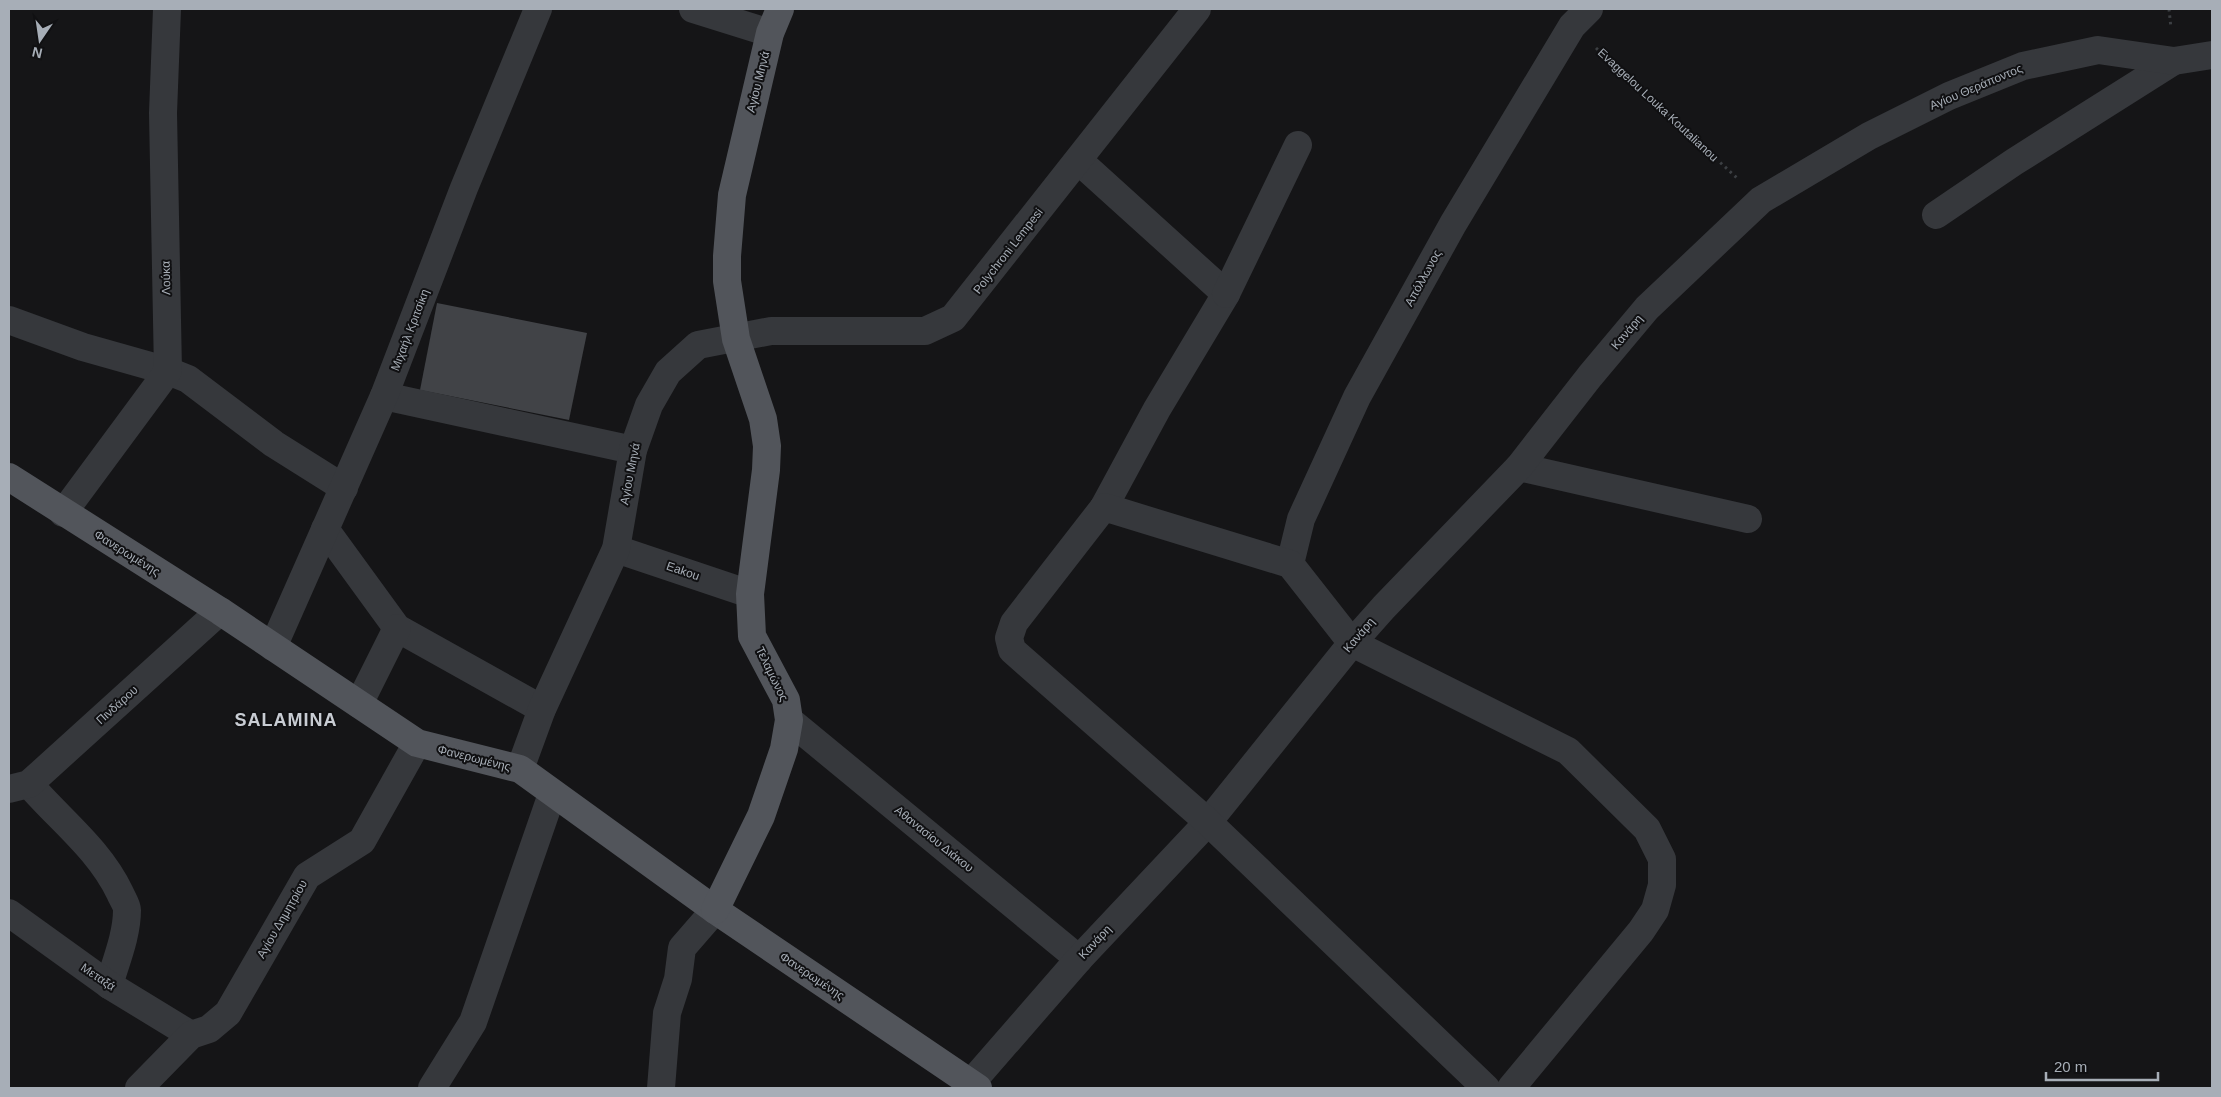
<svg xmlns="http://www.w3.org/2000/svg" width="2221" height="1097" font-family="Helvetica,sans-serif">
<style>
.building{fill:#414347}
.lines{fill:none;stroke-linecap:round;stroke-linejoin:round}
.path{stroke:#3c3f43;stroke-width:3;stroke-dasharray:2.5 4;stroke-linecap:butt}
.minor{stroke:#36383c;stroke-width:28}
.major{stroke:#52555b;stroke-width:28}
.labels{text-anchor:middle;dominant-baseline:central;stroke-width:4;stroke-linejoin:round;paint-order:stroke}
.street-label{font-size:12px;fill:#a7aeb7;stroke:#101012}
.district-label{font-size:18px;font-weight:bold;letter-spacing:1px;fill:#c8ccd3;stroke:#101012}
</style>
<rect width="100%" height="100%" fill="#151517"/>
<!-- building -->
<path class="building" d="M 437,303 L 587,333 L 569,420 L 420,390 Z"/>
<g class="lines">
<!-- path -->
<g class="path">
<path d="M 2169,9 L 2171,28"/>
<path d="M 1596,48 L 1737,178"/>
</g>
<!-- minor -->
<g class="minor">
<path d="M 693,9 L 770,33"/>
<path d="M 1079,161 L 1226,294 L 1157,409 L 1104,507"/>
<path d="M 1936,215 L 2014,162 L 2174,61"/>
<path d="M 1226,294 L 1298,145"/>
<path d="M 9,320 L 83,347 L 168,371 L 188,379 L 274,444 L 344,488"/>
<path d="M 384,396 L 633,450"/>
<path d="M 1519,467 L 1748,519"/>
<path d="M 63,513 L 168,371 L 163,113 L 167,9"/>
<path d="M 325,529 L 397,628 L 542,709"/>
<path d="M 616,549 L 750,594"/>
<path d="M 1290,564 L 1301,519 L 1357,397 L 1453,224 L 1572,26 L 1589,9"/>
<path d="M 273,647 L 384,396 L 464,188 L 538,9"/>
<path d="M 359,704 L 397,628"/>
<path d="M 789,720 L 1079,959"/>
<path d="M 520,769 L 542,709 L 616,549 L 633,450 L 649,405 L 668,372 L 698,345 L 771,331 L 925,331 L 953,318 L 1197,9"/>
<path d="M 29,784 C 60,820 99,849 120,893 C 122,898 127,905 127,910 C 127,935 116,961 109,985"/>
<path d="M 9,789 L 29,784 L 220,611"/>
<path d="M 9,913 L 109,985 L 191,1035"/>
<path d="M 971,1083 L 1079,959 L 1208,822 L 1352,643 L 1384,607 L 1519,467 L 1590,376 L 1647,308 L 1761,200 L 1869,136 L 1949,96 L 2023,66 L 2098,50 L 2174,61 L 2212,55"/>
<path d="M 139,1088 L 191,1035 L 209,1029 L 228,1013 L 307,876 L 362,841 L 417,743"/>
<path d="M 432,1088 L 473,1022 L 552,794"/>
<path d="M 661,1088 L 667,1013 L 678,979 L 682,948 L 715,910"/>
<path d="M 1486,1088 L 1208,822 L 1012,650 L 1009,638 L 1014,623 L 1104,507 L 1290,564 L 1352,643 L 1568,751 L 1647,829 L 1662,859 L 1662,885 L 1655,910 L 1641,931 L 1511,1088"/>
</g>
<!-- major -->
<g class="major">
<path d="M 9,477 L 220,611 L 417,743 L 520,769 L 715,910 L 978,1088"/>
<path d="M 715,910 L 761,816 L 784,749 L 789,720 L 786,700 L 752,636 L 750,594 L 766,470 L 767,446 L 763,419 L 736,339 L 727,281 L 727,256 L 732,195 L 770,33 L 780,9"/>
</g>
</g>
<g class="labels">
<!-- street labels -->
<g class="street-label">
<text transform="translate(758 82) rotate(-76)">Αγίου Μηνά</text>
<text transform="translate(1976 87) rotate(-23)">Αγίου Θεράποντος</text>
<text transform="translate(1658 105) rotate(43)">Evaggelou Louka Koutalianou</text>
<text transform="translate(1008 251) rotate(-52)">Polychroni Lempesi</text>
<text transform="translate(166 278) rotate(-91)">Λούκα</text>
<text transform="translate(1423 278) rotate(-61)">Απόλλωνος</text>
<text transform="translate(410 330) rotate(-69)">Μιχαήλ Κριτσίκη</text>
<text transform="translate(1627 332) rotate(-50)">Κανάρη</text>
<text transform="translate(630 474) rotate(-79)">Αγίου Μηνά</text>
<text transform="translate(127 553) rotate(32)">Φανερωμένης</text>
<text transform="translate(683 571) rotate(19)">Eakou</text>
<text transform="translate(1359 635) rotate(-50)">Κανάρη</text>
<text transform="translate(772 674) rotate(64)">Τελαμώνος</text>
<text transform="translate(117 705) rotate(-42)">Πινδάρου</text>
<text transform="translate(474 758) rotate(14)">Φανερωμένης</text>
<text transform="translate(934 839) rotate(39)">Αθανασίου Διάκου</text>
<text transform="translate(282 919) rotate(-60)">Αγίου Δημητρίου</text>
<text transform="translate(1095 942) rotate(-47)">Κανάρη</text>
<text transform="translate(812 976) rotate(34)">Φανερωμένης</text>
<text transform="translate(98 977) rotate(34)">Μεταξά</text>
</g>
<!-- district labels -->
<g class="district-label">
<text x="286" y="720">SALAMINA</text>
</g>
</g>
<!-- border -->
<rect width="2221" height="1097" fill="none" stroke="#a7aeb7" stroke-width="20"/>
<!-- north arrow -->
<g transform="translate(40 40) rotate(193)" stroke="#101012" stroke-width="4" paint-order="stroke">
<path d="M0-4L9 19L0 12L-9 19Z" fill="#a7aeb7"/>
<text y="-8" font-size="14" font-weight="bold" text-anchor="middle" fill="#a7aeb7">N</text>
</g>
<!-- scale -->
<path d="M2046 1072v8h112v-8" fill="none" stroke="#a7aeb7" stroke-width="2.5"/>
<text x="2054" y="1072" font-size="15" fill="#a7aeb7" stroke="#101012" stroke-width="4" paint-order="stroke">20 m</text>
</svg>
